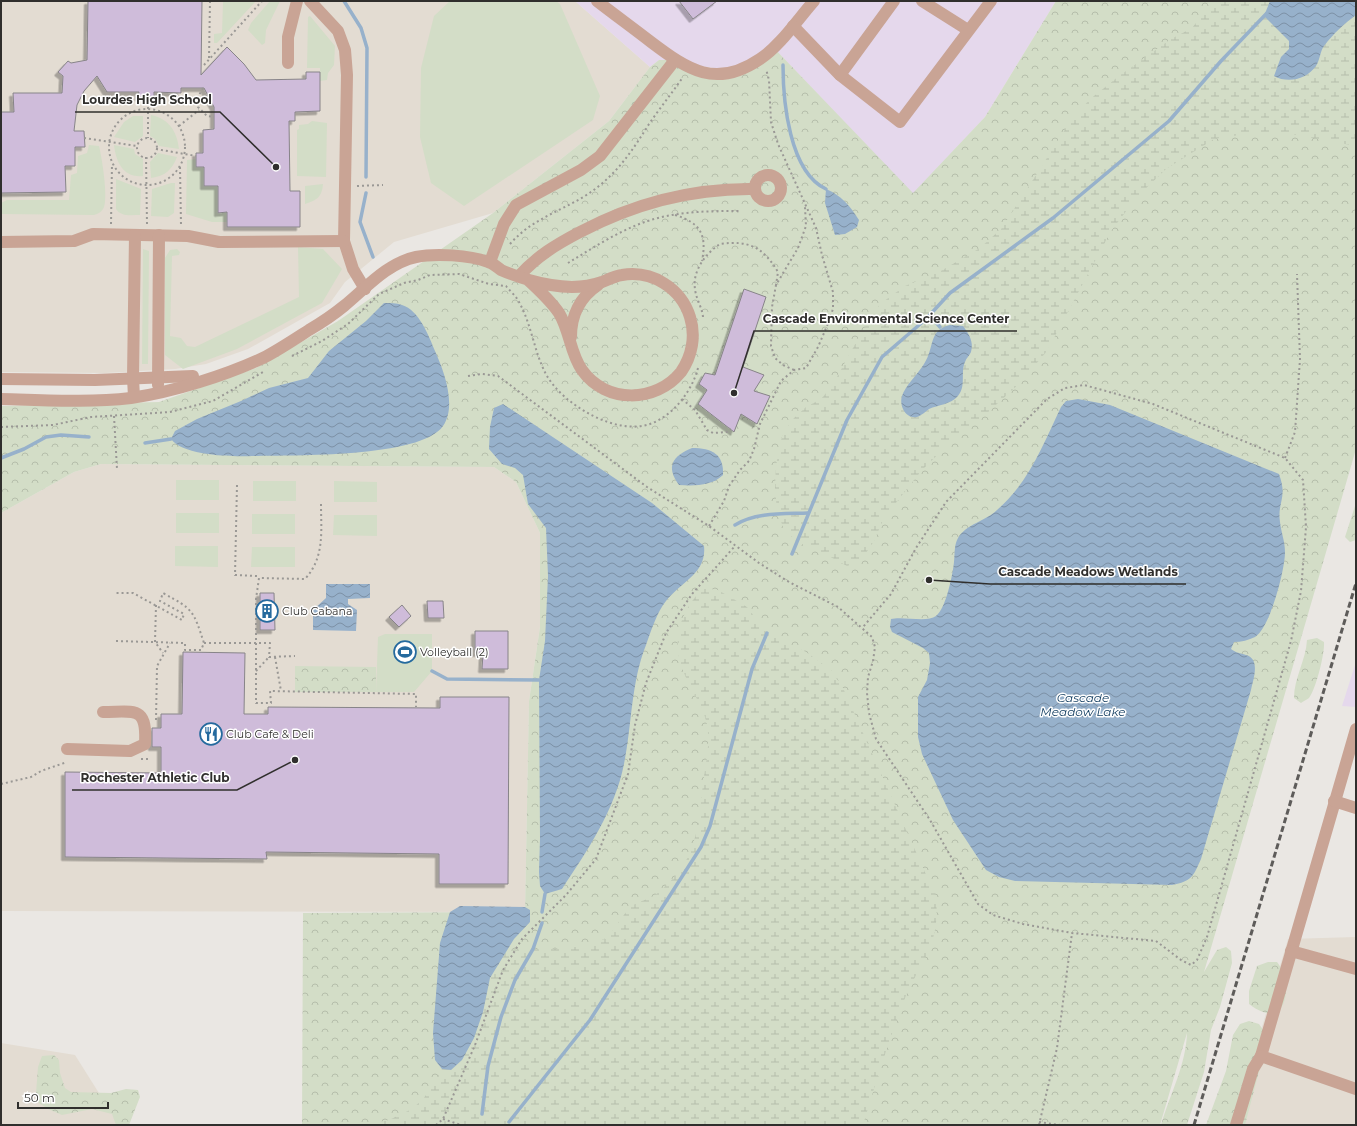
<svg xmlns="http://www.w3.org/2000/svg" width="1357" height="1126" font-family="Montserrat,sans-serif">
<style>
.built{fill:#e3dcd2}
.industrial{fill:#e5d8ec}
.grass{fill:#d3ddc7}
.forest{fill:url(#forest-crowns)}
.wetland{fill:url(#wetland-marsh)}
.water{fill:url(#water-waves)}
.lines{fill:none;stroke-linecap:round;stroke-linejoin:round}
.stream{stroke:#97b1cb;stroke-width:3.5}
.building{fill:#cfbcda;stroke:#878488;filter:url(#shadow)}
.path{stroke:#9a9895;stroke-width:2;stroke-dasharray:2 3;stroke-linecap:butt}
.minor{stroke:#c9a495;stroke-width:12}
.rail{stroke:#5e5c5a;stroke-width:3;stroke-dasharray:6 3;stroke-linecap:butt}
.labels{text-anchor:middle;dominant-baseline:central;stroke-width:3;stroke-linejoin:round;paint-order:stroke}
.poi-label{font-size:11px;fill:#302f2d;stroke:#fff;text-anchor:start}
.water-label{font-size:12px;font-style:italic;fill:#164063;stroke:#fff}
.leader{fill:none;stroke:#302f2d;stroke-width:1.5}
.callout-dot{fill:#302f2d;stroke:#fff;stroke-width:1.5}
.callout-label{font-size:12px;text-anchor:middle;font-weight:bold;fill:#302f2d;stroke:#fff;stroke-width:3;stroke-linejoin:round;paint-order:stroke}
</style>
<defs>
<pattern id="forest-crowns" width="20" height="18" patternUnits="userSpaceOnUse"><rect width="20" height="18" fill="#d3ddc7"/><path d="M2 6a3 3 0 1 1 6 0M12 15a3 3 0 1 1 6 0" fill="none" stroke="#b5beab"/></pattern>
<pattern id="wetland-marsh" width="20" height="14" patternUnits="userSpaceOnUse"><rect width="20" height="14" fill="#d3ddc7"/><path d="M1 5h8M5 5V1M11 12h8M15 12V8" fill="none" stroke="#b5beab"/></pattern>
<pattern id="water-waves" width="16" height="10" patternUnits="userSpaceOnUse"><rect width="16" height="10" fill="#97b1cb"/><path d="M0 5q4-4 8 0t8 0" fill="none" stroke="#7c90a5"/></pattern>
<filter id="shadow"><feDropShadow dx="-3.5" dy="3.5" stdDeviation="0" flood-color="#0004"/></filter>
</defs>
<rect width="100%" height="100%" fill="#eae7e3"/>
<!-- built -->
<g class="built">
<path d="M 1,1 L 575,1 L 650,67 L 609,121 L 493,213 L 394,242 L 345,282 L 330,303 L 248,349 L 206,364 L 175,369 L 105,373 L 1,372 Z"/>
<path d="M 101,464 L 494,467 L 516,482 L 540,533 L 540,627 L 529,701 L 525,912 L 1,911 L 1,513 L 74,472 Z"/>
<path d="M 1356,937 L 1356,1125 L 1233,1125 L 1288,939 Z"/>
<path d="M 1,1043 L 75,1055 L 119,1125 L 1,1125 Z"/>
</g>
<!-- industrial -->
<g class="industrial">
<path d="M 575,1 L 1056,1 L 985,117 L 913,194 L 773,47 L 734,71 L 659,60 L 650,67 Z"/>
<path d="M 1356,662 L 1356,707 L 1342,706 Z"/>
</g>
<!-- grass -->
<g class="grass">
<path d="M 215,1 L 256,1 L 217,43 L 214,43 L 214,34 L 222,33 L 223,2 Z"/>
<path d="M 270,1 L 280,1 L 266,30 L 265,43 L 262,45 L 248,30 L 251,23 Z"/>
<path d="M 450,1 L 556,1 L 560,4 L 600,96 L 593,120 L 464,206 L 431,183 L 420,137 L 421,68 L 434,16 Z"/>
<path d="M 310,16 L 335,46 L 334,65 L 328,73 L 327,80 L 320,81 L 320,68 L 307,68 L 308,17 Z"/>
<path d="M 151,115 C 169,119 177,131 179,149 L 159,146 L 155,139 L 150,136 Z"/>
<path d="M 133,116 L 143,116 L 143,136 L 135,142 L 114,137 L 124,122 Z"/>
<path d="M 312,121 L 327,123 L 326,177 L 297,176 L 297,130 L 299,129 L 299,125 L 308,124 Z"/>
<path d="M 89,145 L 99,146 C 102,158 108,196 104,207 C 102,212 98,214 94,215 L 1,214 L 1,203 L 7,200 L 69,200 L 71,175 L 77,173 L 78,156 L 87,153 Z"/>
<path d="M 114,145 L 134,149 L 135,154 L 143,159 L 143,176 C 123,178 116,162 114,145 Z"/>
<path d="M 158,153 L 177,157 C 172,170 165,176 151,178 L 150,162 Z"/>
<path d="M 196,159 L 196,167 L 204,167 L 204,186 L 218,186 L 218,212 L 227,212 L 227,222 L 212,222 L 186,214 L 187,160 Z"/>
<path d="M 116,179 L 141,189 L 140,215 C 131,215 121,217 116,209 Z"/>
<path d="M 171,183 L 175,183 L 174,213 L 168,217 L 151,216 L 152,189 Z"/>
<path d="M 323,184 C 322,197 317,200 305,204 L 305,186 Z"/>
<path d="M 298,247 L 323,249 L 342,269 L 322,303 L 237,349 L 183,369 L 165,355 L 165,258 L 170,250 L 177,249 L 180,252 L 179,255 L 172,256 L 170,336 L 181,338 L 187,346 L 195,347 L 299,297 Z"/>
<path d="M 143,249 L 149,251 L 148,364 L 142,364 Z"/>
<rect x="176" y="480" width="43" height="20"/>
<rect x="253" y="481" width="43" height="20"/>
<path d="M 334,481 L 377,482 L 377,502 L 334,502 Z"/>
<rect x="176" y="513" width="43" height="20"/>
<rect x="252" y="514" width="43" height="20"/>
<path d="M 334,515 L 377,515 L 377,536 L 333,535 Z"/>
<path d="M 175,546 L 218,546 L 218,567 L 175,566 Z"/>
<path d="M 252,547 L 295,547 L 295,567 L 251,567 Z"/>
<path d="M 385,634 L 432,634 L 432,671 L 414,692 L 376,692 L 378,637 Z"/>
</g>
<!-- forest -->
<g class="forest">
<path d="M 1056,1 L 1356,1 L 1356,449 L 1204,972 L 1217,950 L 1226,947 L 1231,951 L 1232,963 L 1220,1007 L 1211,1030 L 1204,1072 L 1187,1125 L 1161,1125 C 1170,1094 1186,1065 1187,1033 L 1160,1125 L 302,1125 L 303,913 L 525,912 L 529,701 L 540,627 L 540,533 L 516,482 L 494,467 L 101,464 L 74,472 L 1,513 L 1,406 L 159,402 L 256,368 L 338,321 L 493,213 L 609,121 L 650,67 L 659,60 L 675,60 L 722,74 L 773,47 L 913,193 L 985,117 Z"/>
<path d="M 1356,494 L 1356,540 L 1350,542 L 1345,537 L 1355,506 Z"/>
<path d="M 1317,638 L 1324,642 C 1325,653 1316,689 1309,698 C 1307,700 1303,701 1301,703 L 1294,698 C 1294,678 1306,660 1307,640 Z"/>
<path d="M 295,666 L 376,667 L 376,692 L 295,692 Z"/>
<path d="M 1268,962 L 1277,962 C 1294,983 1288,1034 1249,1004 L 1249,991 L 1257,966 Z"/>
<path d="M 1249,1021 L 1259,1024 L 1266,1034 L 1262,1060 L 1245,1125 L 1206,1125 L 1226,1071 L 1233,1035 L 1240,1024 Z"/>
<path d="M 54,1055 L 59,1060 L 60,1073 L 65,1088 L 71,1092 L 111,1093 L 126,1089 L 138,1090 L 140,1097 L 129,1125 L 116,1125 L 112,1114 L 92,1109 L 62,1115 L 48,1109 L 39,1103 L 36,1093 L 38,1067 L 42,1056 Z"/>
</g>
<!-- wetland -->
<g class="wetland">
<path d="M 1216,1 L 1356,1 L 1356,146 L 1286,133 L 1246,134 L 1214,139 L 1166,169 L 1137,197 L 1111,231 L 1047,351 L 1020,383 L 986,414 L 957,436 L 922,470 L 884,518 L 874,541 L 860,562 L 847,566 L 825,554 L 797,542 L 783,527 L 777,511 L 775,488 L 776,465 L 782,436 L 792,420 L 806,407 L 821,399 L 832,386 L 859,337 L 880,304 L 905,286 L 939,272 L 980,248 L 1002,228 L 1068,125 L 1089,100 L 1119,76 L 1171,39 L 1192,28 L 1207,9 Z"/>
<path d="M 703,588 L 718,590 L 747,607 L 767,633 L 806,652 L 831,670 L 843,688 L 936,897 C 941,949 918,962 902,1006 C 887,1045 875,1085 863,1125 L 364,1125 L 389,1120 L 412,1109 L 424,1098 L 442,1069 L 505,950 C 530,948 583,952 604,939 C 613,933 622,915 631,907 C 637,901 648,900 655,895 C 662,890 671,881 677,874 C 698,849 700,813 703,783 C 706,761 712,738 705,717 C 700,702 690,688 684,673 C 670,641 680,612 703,588 Z"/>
</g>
<!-- water -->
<g class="water">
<path d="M 1270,1 L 1356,1 L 1356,15 C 1344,24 1334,33 1324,46 C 1320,51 1320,60 1316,66 C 1307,79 1288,84 1274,76 L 1281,57 L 1289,49 L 1289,41 L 1264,16 Z"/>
<path d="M 826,189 C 841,195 850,206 859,220 L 857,227 L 845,234 L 835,235 L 825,203 Z"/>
<path d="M 384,303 C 390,303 397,303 402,305 C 419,310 429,336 435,351 C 444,371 457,406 443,426 C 421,458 292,455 254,456 C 234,457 183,456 171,439 L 175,431 L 197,419 L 241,401 L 269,388 L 308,378 L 329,351 L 366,321 Z"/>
<path d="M 950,325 L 963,326 C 969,334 974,342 971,352 C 970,355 966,358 965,362 C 960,373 967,387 957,397 C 951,404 938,405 929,409 C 926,411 921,416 917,417 C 905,419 899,405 902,396 C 905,386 918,374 924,364 C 935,347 928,330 950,325 Z"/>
<path d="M 1078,399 L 1110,405 L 1279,474 C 1288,498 1277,502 1280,522 C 1281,532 1285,541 1285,552 C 1285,570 1270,628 1255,637 C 1249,640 1241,642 1234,642 L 1231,649 C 1236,653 1240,653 1246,655 C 1261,659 1253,680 1251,690 L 1201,859 C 1193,877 1192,881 1172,885 L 1015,881 L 999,877 L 986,870 L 953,820 L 922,754 L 918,737 L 918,697 L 927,680 L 930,663 L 929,653 L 923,648 L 892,632 L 890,627 L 891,619 C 903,616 927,623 936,616 C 946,609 953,573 954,562 C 955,553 954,545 958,538 C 966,524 986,521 997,510 C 1028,484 1044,443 1061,407 L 1066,401 Z"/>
<path d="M 503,404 L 652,503 L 704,546 C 707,573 681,582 666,601 C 657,612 651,631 646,645 C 631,682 632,725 624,764 C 615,810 587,851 562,889 L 545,894 L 540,886 L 539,872 L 540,839 L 539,680 L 545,641 L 548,576 L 546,528 L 528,504 L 523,475 L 515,468 L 502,464 L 489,449 L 490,427 L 494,408 Z"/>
<path d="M 692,448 C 712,448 724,454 723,475 C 712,486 694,486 679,485 C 665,466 673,456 692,448 Z"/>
<path d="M 326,584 L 370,584 L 370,598 L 348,599 L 348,604 L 357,610 L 356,631 L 313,630 L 313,610 L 326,598 Z"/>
<path d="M 460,906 L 525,907 L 530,910 L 530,922 L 514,939 L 490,978 L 483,1012 L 474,1038 L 462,1060 L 451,1070 L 442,1069 L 435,1060 L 433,1033 L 440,943 L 450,912 Z"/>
</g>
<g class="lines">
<!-- stream -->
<g class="stream">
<path d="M 344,1 L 361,28 L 367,48 L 366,177"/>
<path d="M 783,65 C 783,100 789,172 826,189"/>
<path d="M 366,193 L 360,222 L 373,257"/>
<path d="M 926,319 L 934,320 L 940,327"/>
<path d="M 145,443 L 171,439"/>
<path d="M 1,458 L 24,449 L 46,437 L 61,435 L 89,437"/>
<path d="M 735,525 C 756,512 784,514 808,513"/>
<path d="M 792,554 L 847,420 L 882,357 L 926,319 L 950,293 L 1053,218 L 1169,121 L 1221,61 L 1267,13"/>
<path d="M 432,671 L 447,679 L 539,680"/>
<path d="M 542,912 L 545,894"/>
<path d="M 482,1114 L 488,1066 L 501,1017 L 515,980 L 533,949 L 542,923"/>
<path d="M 509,1122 L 590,1020 L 701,847 L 710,826 L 752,669 L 767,633"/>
</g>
</g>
<!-- building -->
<g class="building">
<path d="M 88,1 L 202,1 L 201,75 L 227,47 L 244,64 L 256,80 L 306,79 L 306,72 L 320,72 L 320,111 L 295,112 L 295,121 L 289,121 L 290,191 L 300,191 L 300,227 L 227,227 L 227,212 L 218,213 L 218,186 L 204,186 L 204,167 L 196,167 L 196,153 L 203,153 L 203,130 L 214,129 L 214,107 L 204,88 L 181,88 L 181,93 L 154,92 L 154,97 L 138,97 L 139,92 L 107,92 L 97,76 L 84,91 L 77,105 L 74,131 L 84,131 L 85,147 L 75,147 L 75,166 L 65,166 L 66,192 L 1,193 L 1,112 L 14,112 L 13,93 L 62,93 L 63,76 L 58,72 L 68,61 L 71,63 L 87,60 Z"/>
<path d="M 679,1 L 717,1 L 693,19 Z"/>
<path d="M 744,289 L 766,297 L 743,367 L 764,375 L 754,391 L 770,396 L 757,424 L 741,414 L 734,432 L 698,404 L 707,390 L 699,384 L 705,373 L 715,375 Z"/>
<path d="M 260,593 L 274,593 L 275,630 L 260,630 Z"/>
<path d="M 427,601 L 443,601 L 444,618 L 428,618 Z"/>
<path d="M 402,605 L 411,616 L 399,627 L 389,617 Z"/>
<path d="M 475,631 L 508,631 L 508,669 L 482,669 L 483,653 L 475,653 Z"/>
<path d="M 183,652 L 245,653 L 244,714 L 268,714 L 268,707 L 440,708 L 440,697 L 509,697 L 508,884 L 439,884 L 439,854 L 266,852 L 267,859 L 65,857 L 65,772 L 161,773 L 161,747 L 152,747 L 152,728 L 161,728 L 161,714 L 182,714 Z"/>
</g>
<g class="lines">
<!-- path -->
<g class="path">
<path d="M 209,58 L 210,1"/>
<path d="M 204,65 L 262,1"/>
<path d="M 203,88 L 198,97 L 198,107 L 207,116 L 214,117"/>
<path d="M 148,97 L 148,138"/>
<circle cx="147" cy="147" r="38"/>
<path d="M 179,126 L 199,110"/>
<path d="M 84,138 L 137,146"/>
<circle cx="147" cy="148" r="10"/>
<path d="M 156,149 L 196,156"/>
<path d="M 146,157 L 147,224"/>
<path d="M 180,167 L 181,225"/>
<path d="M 357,186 L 383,185"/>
<path d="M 675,215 C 701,223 707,235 702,261"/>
<path d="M 111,224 L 112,164"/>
<path d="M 510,244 C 535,215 571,209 599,186 C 621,168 634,148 649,124 C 660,108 672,93 683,77"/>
<path d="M 568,263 C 596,246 626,226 658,218 C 685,211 712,211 740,211"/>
<path d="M 703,317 C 702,307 696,299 695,289 C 692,271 706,253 720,244 C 749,240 763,247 778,272 L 776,285"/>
<path d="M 292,356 L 322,341 L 348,324 L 379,294 L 404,283 L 418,280 L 430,275 L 459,274 L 489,284 L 506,286 C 510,291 516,296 519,302 C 532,325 534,353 547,376 C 564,405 616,436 650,424 C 673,416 692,391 698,368"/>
<path d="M 794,370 L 783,365 L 775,358 L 771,346 L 772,307 L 776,285 L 798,248 L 806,226 L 805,207"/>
<path d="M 468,376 L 482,374 L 498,376 L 647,487 L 709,526 L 759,563 L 789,582 L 838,607 L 872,637 L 875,647 L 873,661 L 868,677 L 867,693 L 869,713 L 876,739 L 930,820 L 978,904 L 993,915 L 1023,924 L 1072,933 L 1156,941 L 1181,960 L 1191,965 L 1197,960 L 1207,937 L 1291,641 L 1301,591 L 1306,527 L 1303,480 L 1285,458 L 1153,404 L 1084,385 L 1065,388 L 1047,399 L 946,502 L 916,548 L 891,594 L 863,627"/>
<path d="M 682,399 L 695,410 L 707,430 L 713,433 L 727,432 L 730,428"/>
<path d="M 114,416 L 117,469"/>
<path d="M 1,427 L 53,425 L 91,417 L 170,412 L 213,401 L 263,372"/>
<path d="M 1285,458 L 1295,432 L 1300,359 L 1297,274"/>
<path d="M 237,485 L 235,575 L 257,576 L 259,578"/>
<path d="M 321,504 C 321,531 325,557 305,579 L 259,578 L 256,599 L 256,703 L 271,703 L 270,691 L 416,694 L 416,707"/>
<path d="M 709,526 L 724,501 L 729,486 L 740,470 L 749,461 L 754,449 L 760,424 L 781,381 L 794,370 L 806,368 L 818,347 L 827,326 L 833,309 L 833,292 L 822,255 L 816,228 L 778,144 L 771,122 L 769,80 L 766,69"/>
<path d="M 156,605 L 155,642 L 163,653"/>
<path d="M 116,641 L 185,643 L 185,650 L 201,650 L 204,643 C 193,610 194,610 163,593 L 160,601 L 184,614 L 182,620 L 133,593 L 116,593"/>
<path d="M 204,643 L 270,643 L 269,657 L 295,656"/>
<path d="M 275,657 L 281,691"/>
<path d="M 256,671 L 269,657"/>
<path d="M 156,720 L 157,666 L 170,643"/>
<path d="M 141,759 L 148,759"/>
<path d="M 1,784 L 31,777 L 41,771 L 67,762"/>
<path d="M 443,1119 L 461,1125"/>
<path d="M 1039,1122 L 1060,1125"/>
<path d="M 436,1125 L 443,1119 L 475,1045 L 503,970 L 522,939 L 566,895 L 596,859 L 628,774 L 635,725 L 646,683 L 666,633 L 692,594 L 735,546"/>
<path d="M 1039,1125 L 1057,1048 L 1072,933"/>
</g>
<!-- minor -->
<g class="minor">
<path d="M 310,1 L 338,31 L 345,50 L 347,75 L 344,241 L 353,269 L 365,289"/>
<path d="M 597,1 C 615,15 633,28 651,42 C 688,70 716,89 760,59 C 780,46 798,19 814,1"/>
<path d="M 922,1 L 968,30"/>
<path d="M 793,26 L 840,75 L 900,122 L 991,1"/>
<path d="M 288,63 L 288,37 L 297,1"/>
<path d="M 840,75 L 894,1"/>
<circle cx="768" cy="188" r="13"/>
<path d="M 1,242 L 74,241 L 93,234 L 188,236 L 219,242 L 344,241"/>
<path d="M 490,262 L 504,224 L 516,205 L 581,170 L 600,156 L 675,60"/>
<path d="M 519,276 C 537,256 557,244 580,232 C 635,203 693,188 755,189"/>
<path d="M 571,337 C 571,316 580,297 598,285"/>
<path d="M 1,379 L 95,380 L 193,376"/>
<path d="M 158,385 L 159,235"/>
<path d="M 134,397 L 133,378 L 135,235"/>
<path d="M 1,399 C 44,400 88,403 131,398 C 173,392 227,375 265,357 C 280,349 295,339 309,330 C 321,323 333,315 344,306 C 365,289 387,263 416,257 C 435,253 470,255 488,262 C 493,263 497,267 501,270 C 517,277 534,282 551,285 C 568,288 585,288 602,282 C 609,279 615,276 622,275 C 652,270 681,288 690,317 C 696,336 692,356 681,372 C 656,403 606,404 582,370 C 570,353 570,331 559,313 C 550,300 538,289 527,279"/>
<path d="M 1356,729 L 1261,1056 L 1356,1089"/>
<path d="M 67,749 L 130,751 L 145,744 C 147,705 135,712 103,712"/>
<path d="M 1334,801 L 1356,808"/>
<path d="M 1291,951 L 1356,969"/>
<path d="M 1236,1125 L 1253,1069 L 1261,1056"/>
</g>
<!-- rail -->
<path class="rail" d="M 1194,1125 L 1356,583"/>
</g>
<!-- icons -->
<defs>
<g id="building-ring" transform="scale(1.15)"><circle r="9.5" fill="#fff" stroke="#256a9e" stroke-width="1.5"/><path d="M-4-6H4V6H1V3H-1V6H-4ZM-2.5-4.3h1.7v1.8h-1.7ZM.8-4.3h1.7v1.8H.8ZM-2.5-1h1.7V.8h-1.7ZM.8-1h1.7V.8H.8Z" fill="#256a9e"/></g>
<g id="stadium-ring" transform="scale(1.15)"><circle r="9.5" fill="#fff" stroke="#256a9e" stroke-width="1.5"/><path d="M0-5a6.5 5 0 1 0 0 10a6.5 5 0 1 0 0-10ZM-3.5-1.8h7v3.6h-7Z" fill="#256a9e"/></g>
<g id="restaurant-ring" transform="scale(1.15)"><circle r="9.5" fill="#fff" stroke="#256a9e" stroke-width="1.5"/><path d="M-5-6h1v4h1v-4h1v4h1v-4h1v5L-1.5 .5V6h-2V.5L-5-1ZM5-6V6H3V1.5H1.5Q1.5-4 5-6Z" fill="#256a9e"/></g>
</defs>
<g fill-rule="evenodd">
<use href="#building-ring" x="267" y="611"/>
<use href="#stadium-ring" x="405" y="652"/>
<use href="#restaurant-ring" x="211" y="734"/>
</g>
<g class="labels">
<!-- poi labels -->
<g class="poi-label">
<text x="282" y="611">Club Cabana</text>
<text x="420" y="652">Volleyball (2)</text>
<text x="226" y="734">Club Cafe &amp; Deli</text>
</g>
<!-- water labels -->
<g class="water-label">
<text x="1083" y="697">Cascade<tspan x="1083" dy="14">Meadow Lake</tspan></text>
</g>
</g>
<!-- callouts -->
<path class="leader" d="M276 167L220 112H75M734 393L754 331H1017M929 580L990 584H1186M295 760L237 790H72"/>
<g class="callout-dot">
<circle cx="276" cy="167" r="4"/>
<circle cx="734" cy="393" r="4"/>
<circle cx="929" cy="580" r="4"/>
<circle cx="295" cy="760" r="4"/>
</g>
<g class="callout-label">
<text x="147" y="104">Lourdes High School</text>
<text x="886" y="323">Cascade Environmental Science Center</text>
<text x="1088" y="576">Cascade Meadows Wetlands</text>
<text x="155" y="782">Rochester Athletic Club</text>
</g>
<!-- border -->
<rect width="1357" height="1126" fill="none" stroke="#302f2d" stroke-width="4"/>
<!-- scale -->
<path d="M18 1102v6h90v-6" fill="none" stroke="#302f2d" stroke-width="2"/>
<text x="24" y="1102" font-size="12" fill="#302f2d" stroke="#ffffff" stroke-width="3" paint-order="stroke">50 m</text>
</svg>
